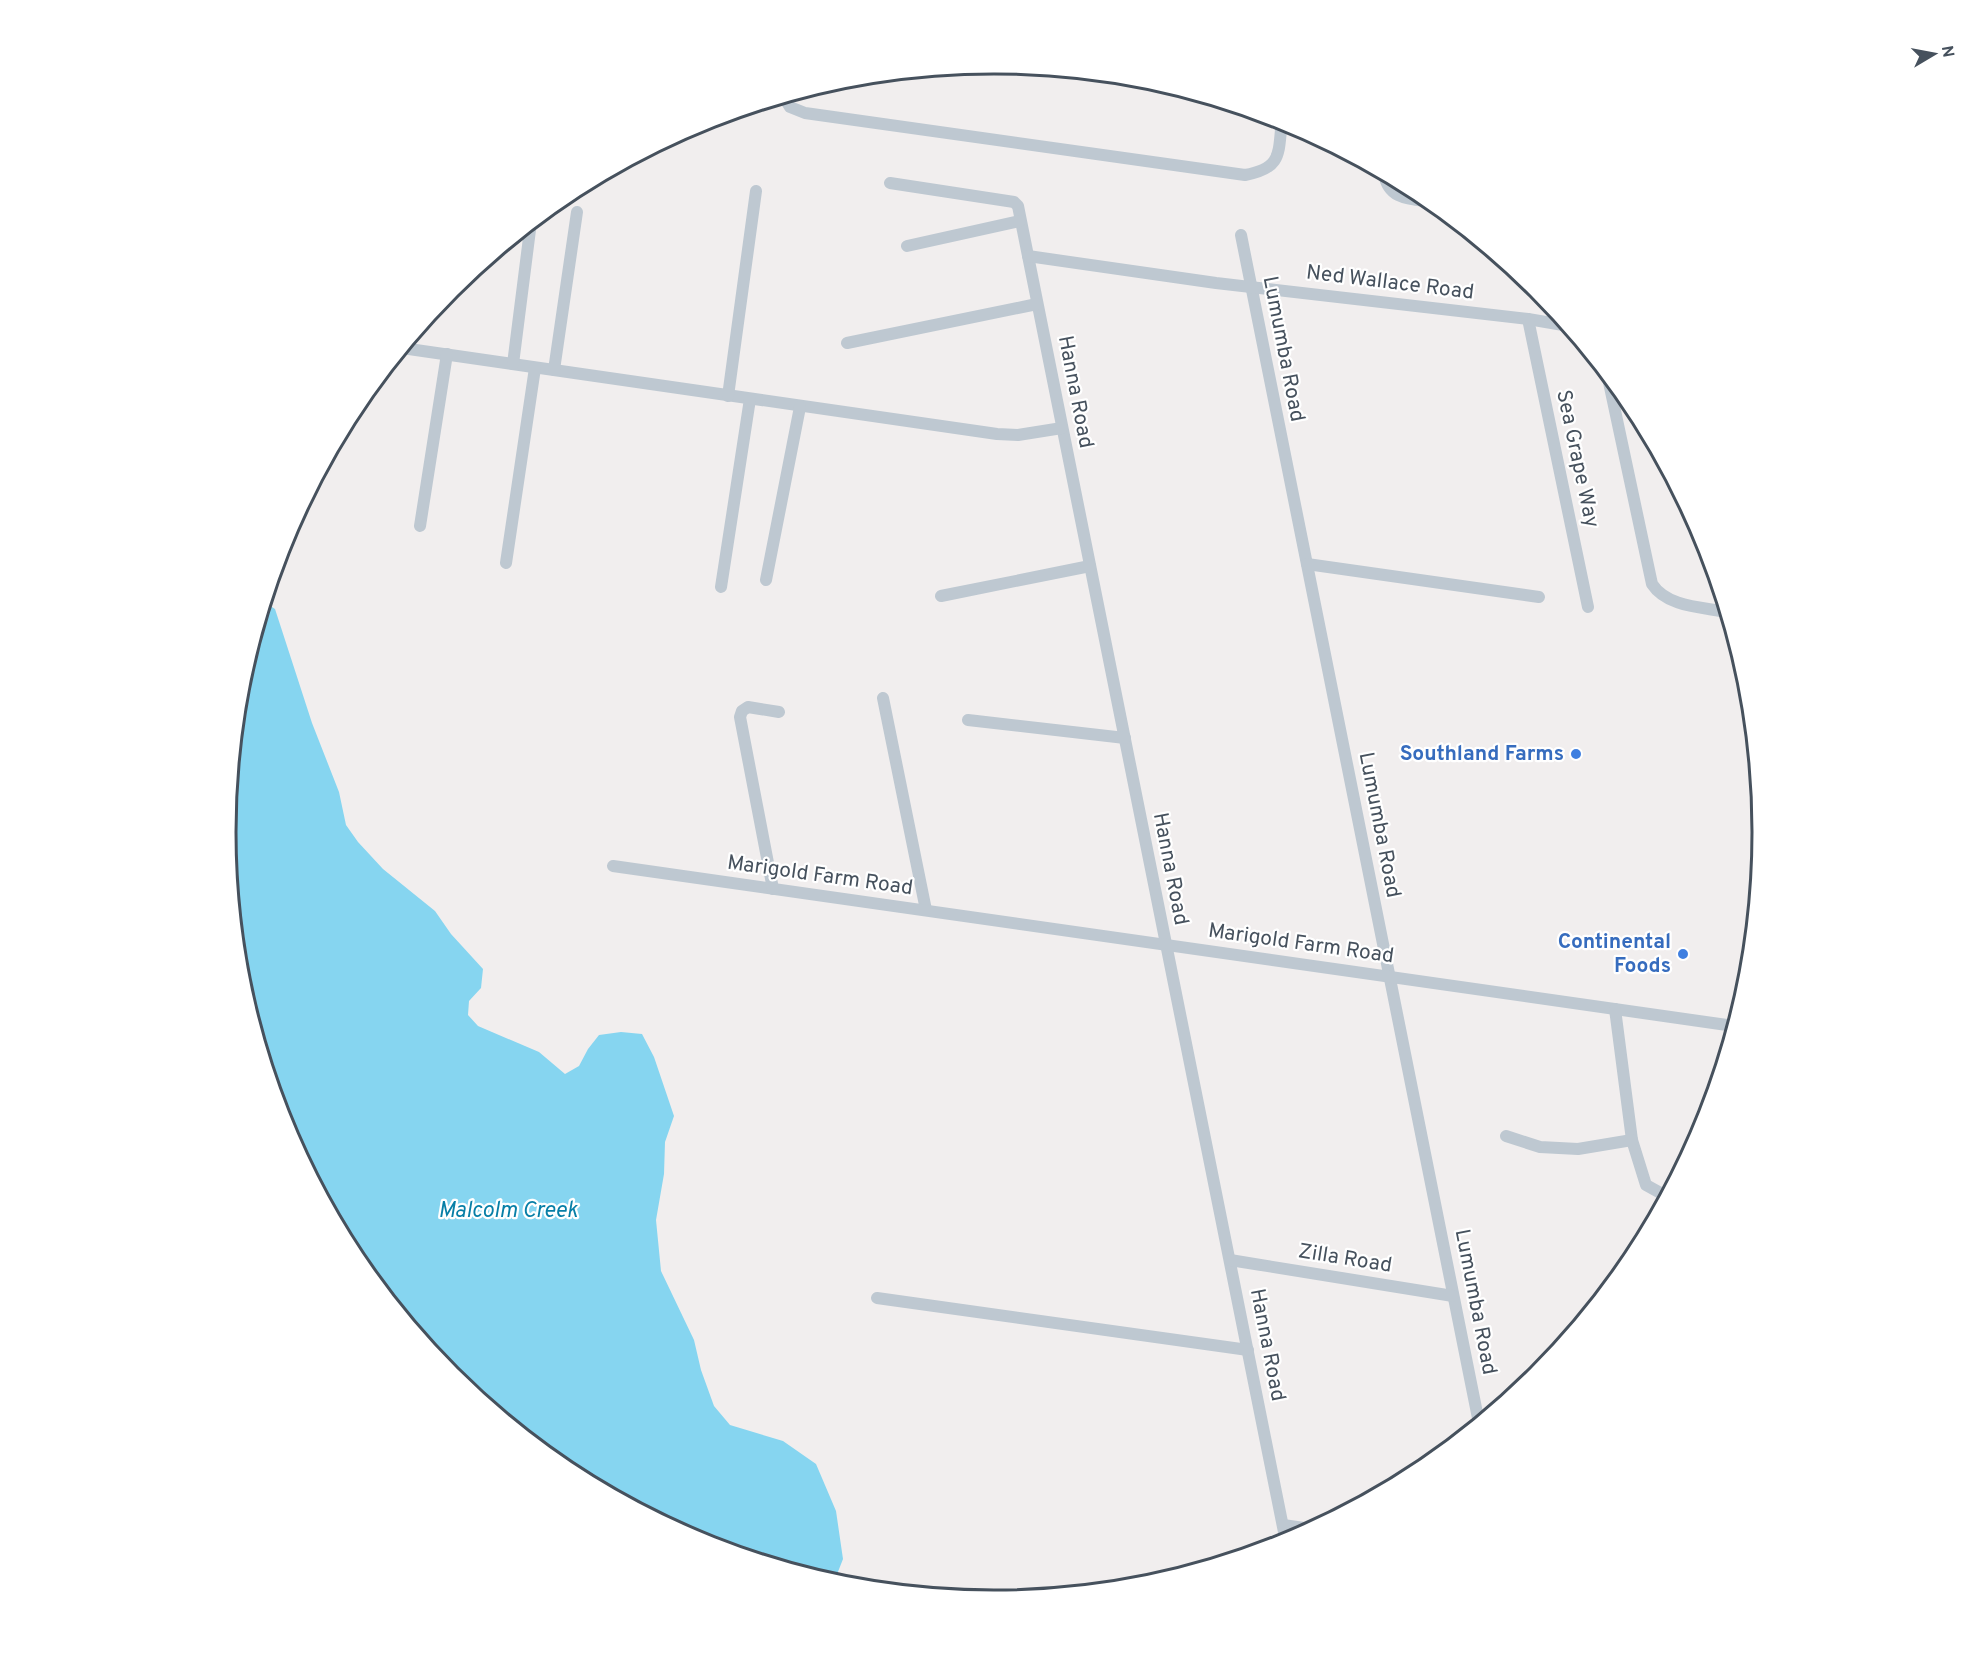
<svg xmlns="http://www.w3.org/2000/svg" width="1988" height="1663" font-family="Overpass,sans-serif">
<style>
.water{fill:#86d5f0}
.lines{fill:none;stroke-linecap:round;stroke-linejoin:round}
.minor{stroke:#bec8d1;stroke-width:12}
.shop-dot{fill:#3f7fe0;stroke:#fff;stroke-width:2}
.labels{text-anchor:middle;dominant-baseline:central;stroke-width:4.5;stroke-linejoin:round;paint-order:stroke}
.street-label{font-size:21px;fill:#46515d;stroke:#fff}
.shop-label{font-size:21px;font-weight:bold;fill:#366cbe;stroke:#fff;text-anchor:end}
.water-label{font-size:22px;font-style:italic;fill:#077fa7;stroke:#fff}
.rim{fill:none;stroke:#46515d;stroke-width:3}
</style>
<rect width="100%" height="100%" fill="#f1eeee"/>
<!-- water -->
<path class="water" d="M 264,602 L 275,609 L 312,723 L 339,792 L 346,825 L 358,842 L 383,869 L 435,911 L 451,934 L 483,969 L 481,988 L 469,1001 L 468,1015 L 478,1026 L 539,1052 L 565,1074 L 579,1066 L 588,1049 L 599,1035 L 621,1032 L 642,1034 L 654,1057 L 674,1116 L 665,1142 L 664,1174 L 656,1220 L 661,1271 L 694,1340 L 701,1370 L 714,1406 L 730,1425 L 783,1441 L 816,1464 L 836,1511 L 843,1559 L 834,1582 L 700,1541 L 567,1470 L 450,1375 L 355,1258 L 284,1125 L 240,981 L 226,831 L 240,681 Z"/>
<g class="lines">
<!-- minor -->
<g class="minor">
<path d="M 783,96 L 790,107 L 805,113 L 1245,175 C 1283,168 1278,153 1282,120"/>
<path d="M 1384,173 C 1388,200 1410,199 1433,202"/>
<path d="M 890,183 L 1014,202 L 1018,206 L 1286,1542"/>
<path d="M 1241,235 L 1479,1423"/>
<path d="M 907,246 L 1020,221"/>
<path d="M 1028,256 L 1216,283 L 1528,319 L 1569,326"/>
<path d="M 1528,319 L 1588,607"/>
<path d="M 847,343 L 1037,304"/>
<path d="M 402,348 L 997,434 L 1018,435 L 1062,428"/>
<path d="M 513,364 L 531,222"/>
<path d="M 554,370 L 577,212"/>
<path d="M 1607,373 L 1652,584 C 1667,607 1701,607 1727,612"/>
<path d="M 728,396 L 756,191"/>
<path d="M 420,526 L 447,354"/>
<path d="M 506,563 L 535,368"/>
<path d="M 1307,564 L 1539,597"/>
<path d="M 766,580 L 800,407"/>
<path d="M 721,587 L 750,399"/>
<path d="M 941,596 L 1090,566"/>
<path d="M 883,698 L 926,910"/>
<path d="M 968,720 L 1125,738"/>
<path d="M 613,866 L 1734,1026"/>
<path d="M 773,889 L 740,717 L 742,711 L 748,707 L 779,712"/>
<path d="M 1615,1009 L 1632,1140 L 1646,1185 L 1666,1196"/>
<path d="M 1506,1136 L 1540,1147 L 1578,1149 L 1632,1140"/>
<path d="M 1230,1260 L 1453,1296"/>
<path d="M 877,1298 L 1248,1350"/>
<path d="M 1283,1525 L 1311,1529"/>
</g>
</g>
<!-- markers -->
<g class="shop-dot">
<circle cx="1576" cy="754" r="6"/>
<circle cx="1683" cy="954" r="6"/>
</g>
<g class="labels">
<!-- street labels -->
<g class="street-label">
<text transform="translate(1390 283) rotate(7)">Ned Wallace Road</text>
<text transform="translate(1283 349) rotate(79)">Lumumba Road</text>
<text transform="translate(1075 392) rotate(79)">Hanna Road</text>
<text transform="translate(1577 459) rotate(78)">Sea Grape Way</text>
<text transform="translate(1379 825) rotate(79)">Lumumba Road</text>
<text transform="translate(1170 869) rotate(79)">Hanna Road</text>
<text transform="translate(820 876) rotate(8)">Marigold Farm Road</text>
<text transform="translate(1301 944) rotate(8)">Marigold Farm Road</text>
<text transform="translate(1345 1259) rotate(9)">Zilla Road</text>
<text transform="translate(1475 1302) rotate(79)">Lumumba Road</text>
<text transform="translate(1267 1345) rotate(79)">Hanna Road</text>
</g>
<!-- shop labels -->
<g class="shop-label">
<text x="1564" y="754">Southland Farms</text>
<text x="1671" y="942">Continental<tspan x="1671" dy="24">Foods</tspan></text>
</g>
<!-- water labels -->
<g class="water-label">
<text x="508" y="1211">Malcolm Creek</text>
</g>
</g>
<!-- crop -->
<path d="M0 0H1988V1663H0ZM236 832a758 758 0 1 1 1516 0a758 758 0 1 1-1516 0Z" fill="#fff" fill-rule="evenodd"/>
<path class="rim" d="M236 832a758 758 0 1 1 1516 0a758 758 0 1 1-1516 0Z"/>
<!-- north arrow -->
<g transform="translate(1934 54) rotate(80)" stroke="#ffffff" stroke-width="4.5" paint-order="stroke">
<path d="M0-4.5L10 22L0 15L-10 22Z" fill="#46515d"/>
<text y="-9" font-size="16" font-weight="bold" text-anchor="middle" fill="#46515d">N</text>
</g>
</svg>
